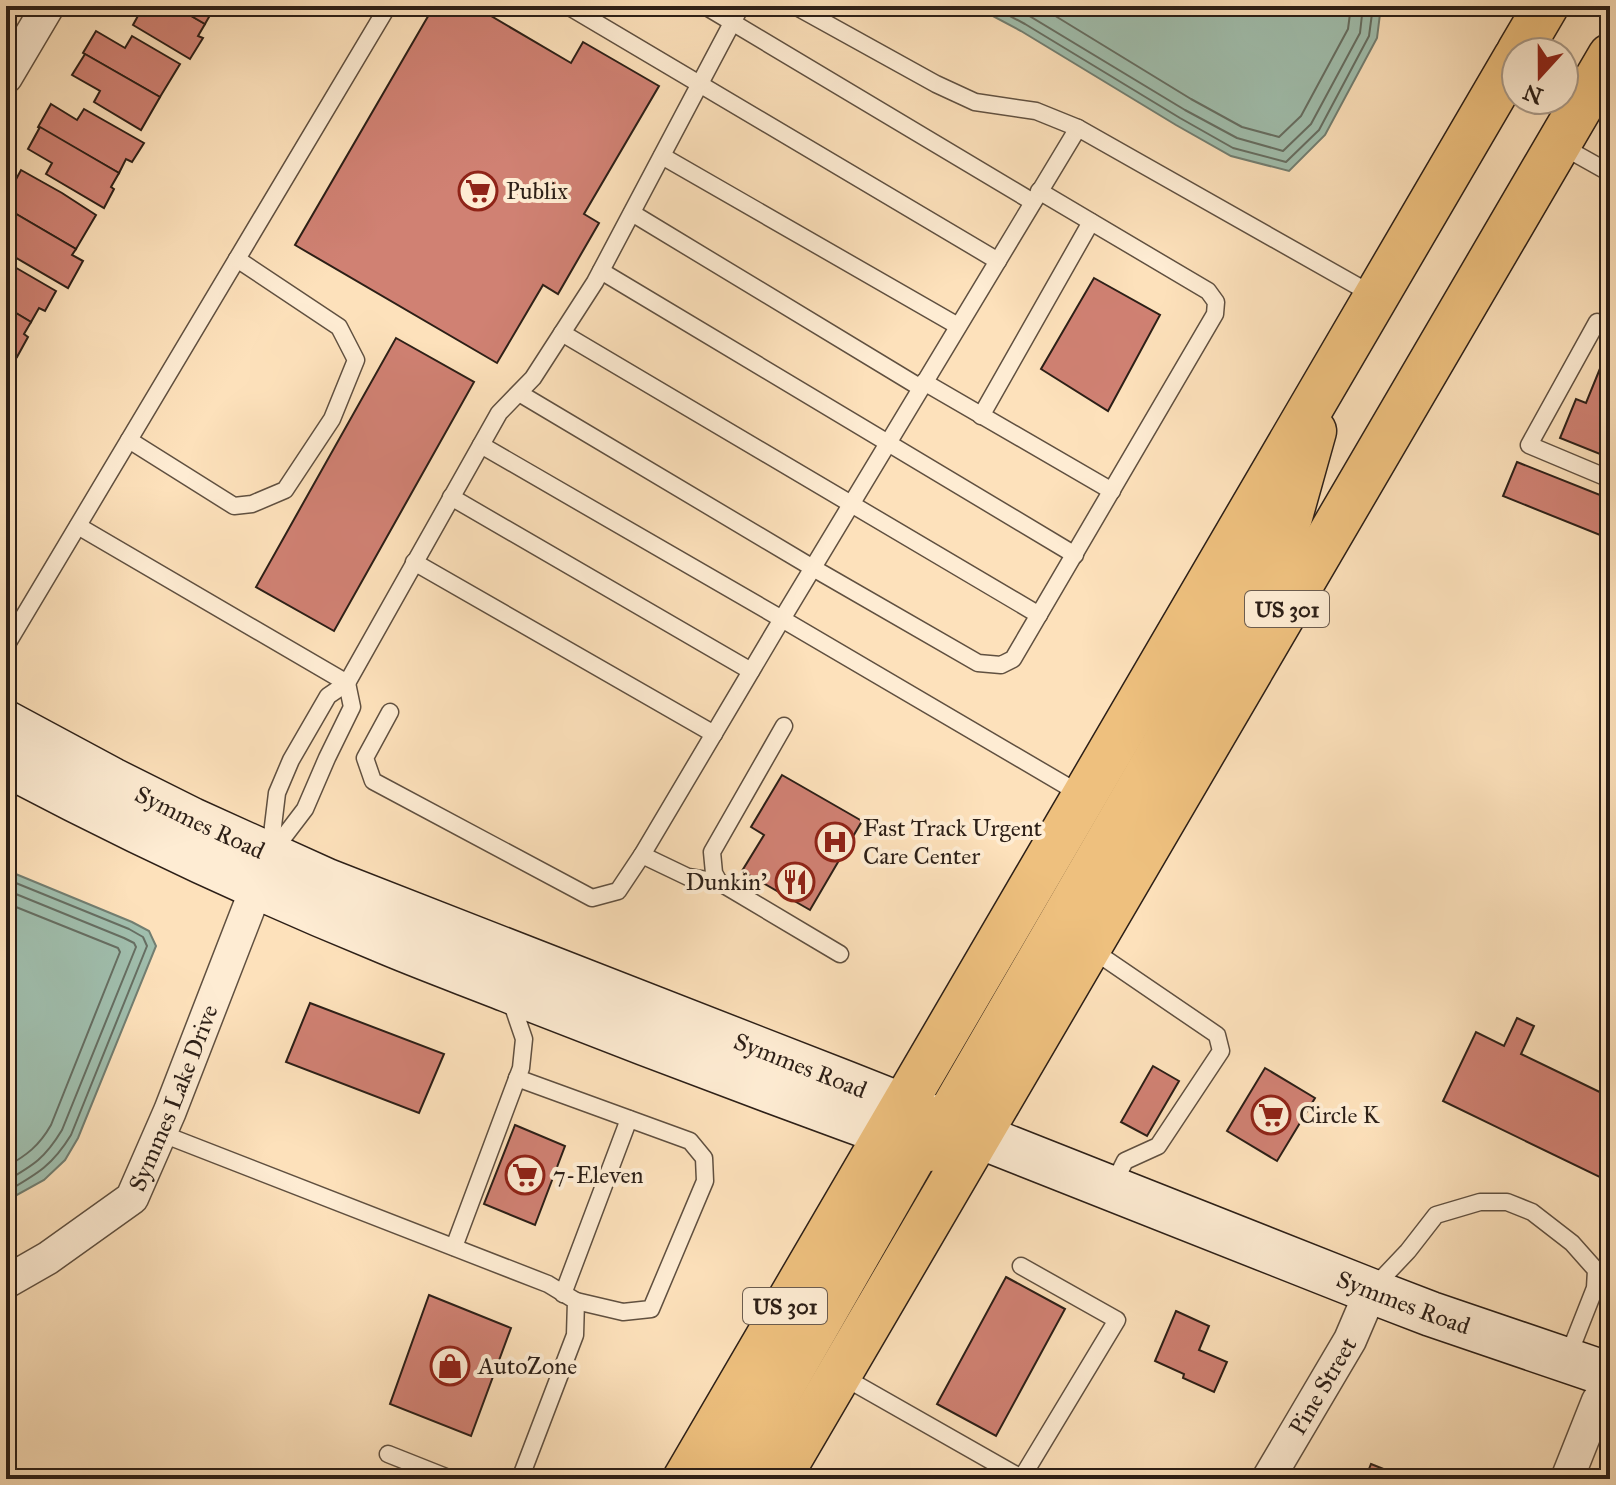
<svg xmlns="http://www.w3.org/2000/svg" width="1616" height="1485" font-family="'IM FELL Great Primer',serif">
<style>
.water{fill:#a0bead;stroke:#727e71;stroke-width:2}
.lines{fill:none;stroke-linecap:round;stroke-linejoin:round}
.shore{stroke:#666e62;stroke-width:2}
.building{fill:#d08173;stroke:#2c1f17;stroke-width:2}
.lane-casing{stroke:#605040;stroke-width:19}
.street-casing{stroke:#605040;stroke-width:35}
.secondary-casing{stroke:#2c1f17;stroke-width:47}
.primary-casing{stroke:#2c1f17;stroke-width:47}
.lane{stroke:#feecd3;stroke-width:16}
.street{stroke:#feecd3;stroke-width:32}
.secondary{stroke:#feecd3;stroke-width:44}
.primary{stroke:#eec07e;stroke-width:44}
.labels{text-anchor:middle;dominant-baseline:central;stroke-width:8;stroke-linejoin:round;paint-order:stroke}
.shield{fill:#feecd3;stroke:#6b5c4f;stroke-width:2}
.shield-label{font-size:22px;font-weight:bold;fill:#2c1f17}
.poi-label{font-size:24px;fill:#2c1f17;stroke:#feecd3;text-anchor:start}
.street-label{font-size:24px;fill:#2c1f17;stroke:#feecd3}
</style>
<rect width="100%" height="100%" fill="#fde1bb"/>
<filter id="stains"><feTurbulence type="fractalNoise" baseFrequency=".0025" numOctaves="4"/><feColorMatrix values="0 0 0 0 .2 0 0 0 0 .09 0 0 0 0 .02 0 0 0 .5 -.17"/></filter>
<radialGradient id="worn" r=".72"><stop offset=".6" stop-color="#630" stop-opacity="0"/><stop offset="1" stop-color="#630" stop-opacity=".3"/></radialGradient>
<!-- water -->
<g class="water">
<path d="M 974,6 L 1381,6 L 1377,38 L 1325,135 L 1289,171 L 1231,156 L 1176,125 L 1021,31 Z"/>
<path d="M 6,870 L 132,922 L 149,931 L 156,946 L 78,1138 L 65,1160 L 44,1180 L 6,1201 Z"/>
</g>
<g class="lines">
<!-- shore -->
<g class="shore">
<path d="M 991,6 L 1025,24 L 1180,118 L 1233,148 L 1286,162 L 1319,130 L 1369,36 L 1373,6"/>
<path d="M 1013,6 L 1185,110 L 1237,138 L 1283,151 L 1311,124 L 1360,33 L 1363,6"/>
<path d="M 1039,6 L 1191,99 L 1242,127 L 1279,137 L 1301,116 L 1348,29 L 1351,6"/>
<path d="M 6,879 L 129,929 L 143,937 L 147,946 L 71,1135 C 52,1166 37,1174 6,1192"/>
<path d="M 6,890 L 124,938 L 134,943 L 136,947 L 62,1130 C 45,1158 34,1165 6,1181"/>
<path d="M 6,903 L 118,948 L 120,952 L 51,1125 C 39,1146 27,1155 6,1167"/>
</g>
</g>
<!-- building -->
<g class="building">
<path d="M 124,6 L 174,6 L 205,24 L 198,36 L 203,38 L 190,59 L 133,25 L 139,14 Z"/>
<path d="M 174,6 L 224,6 L 219,14 L 213,10 L 205,24 Z"/>
<path d="M 434,6 L 474,6 L 571,63 L 583,42 L 659,86 L 584,214 L 599,223 L 558,294 L 543,285 L 497,363 L 295,245 Z"/>
<path d="M 96,31 L 125,48 L 132,36 L 180,64 L 160,97 L 83,53 Z"/>
<path d="M 85,54 L 160,97 L 141,130 L 94,102 L 100,91 L 72,75 Z"/>
<path d="M 51,104 L 77,120 L 84,109 L 144,143 L 132,162 L 126,159 L 119,173 L 38,127 Z"/>
<path d="M 40,127 L 119,173 L 111,187 L 114,189 L 104,208 L 46,174 L 52,163 L 28,149 Z"/>
<path d="M 21,170 L 62,193 L 96,215 L 76,249 L 6,208 L 6,186 L 9,180 L 14,183 Z"/>
<path d="M 6,208 L 76,249 L 72,255 L 83,261 L 68,288 L 6,252 Z"/>
<path d="M 6,262 L 56,291 L 45,311 L 39,308 L 31,322 L 6,307 Z"/>
<path d="M 1094,278 L 1160,315 L 1108,411 L 1041,369 Z"/>
<path d="M 6,307 L 31,322 L 24,334 L 28,337 L 17,357 L 6,350 Z"/>
<path d="M 396,338 L 474,382 L 334,631 L 256,587 Z"/>
<path d="M 1610,344 L 1610,458 L 1560,438 L 1576,399 L 1586,403 Z"/>
<path d="M 1517,462 L 1610,499 L 1610,539 L 1503,496 Z"/>
<path d="M 782,775 L 862,821 L 810,910 L 742,871 L 764,835 L 751,827 Z"/>
<path d="M 310,1003 L 444,1054 L 419,1113 L 286,1062 Z"/>
<path d="M 1517,1018 L 1534,1026 L 1521,1054 L 1610,1097 L 1610,1182 L 1443,1101 L 1476,1032 L 1504,1046 Z"/>
<path d="M 1153,1066 L 1179,1081 L 1147,1136 L 1121,1122 Z"/>
<path d="M 1265,1068 L 1315,1098 L 1277,1161 L 1227,1131 Z"/>
<path d="M 515,1125 L 565,1146 L 535,1225 L 484,1204 Z"/>
<path d="M 1006,1277 L 1065,1309 L 996,1436 L 937,1404 Z"/>
<path d="M 429,1295 L 511,1328 L 471,1436 L 390,1404 Z"/>
<path d="M 1176,1311 L 1209,1326 L 1199,1350 L 1227,1362 L 1214,1392 L 1183,1378 L 1184,1374 L 1155,1361 Z"/>
<path d="M 1371,1464 L 1396,1474 L 1398,1470 L 1421,1479 L 1365,1479 Z"/>
</g>
<g class="lines">
<!-- lane casing -->
<g class="lane-casing">
<g id="lane">
<path d="M 568,6 L 998,261"/>
<path d="M 705,6 L 1033,202"/>
<path d="M 795,6 L 936,84 L 975,102 L 1036,111 L 1078,128"/>
<path d="M 1560,145 L 1610,173"/>
<path d="M 662,156 L 958,326"/>
<path d="M 632,213 L 921,388"/>
<path d="M 601,271 L 1075,555"/>
<path d="M 1610,328 L 1597,322 L 1529,445 L 1610,479"/>
<path d="M 562,333 L 1039,615"/>
<path d="M 924,382 L 1112,491"/>
<path d="M 519,393 L 813,568 L 978,663 L 1001,665 L 1013,659 L 1215,314 L 1216,302 L 1208,291 L 1039,191"/>
<path d="M 981,416 L 1091,222"/>
<path d="M 129,440 L 234,506 L 252,504 L 285,490 L 332,419 L 356,360 L 339,327 L 237,259"/>
<path d="M 481,445 L 782,619 L 1078,128 L 1375,296"/>
<path d="M 451,497 L 751,671"/>
<path d="M 78,526 L 347,683 L 352,707 L 327,758 L 305,809 L 270,855"/>
<path d="M 414,562 L 714,734"/>
<path d="M 6,646 L 388,6"/>
<path d="M 390,712 L 365,758 L 373,781 L 592,898 L 618,891 L 642,855 L 782,619 L 1082,795"/>
<path d="M 270,851 L 277,793 L 291,760 L 328,696 L 347,683 L 499,413 L 533,378 L 595,282 L 741,6"/>
<path d="M 642,855 L 688,877 L 719,882 L 840,954"/>
<path d="M 719,882 L 714,873 L 712,852 L 784,726"/>
<path d="M 1091,949 L 1217,1035 L 1221,1051 L 1158,1146 L 1125,1161 L 1112,1187"/>
<path d="M 517,1078 L 690,1141 L 704,1158 L 705,1181 L 651,1309 L 623,1312 L 576,1301"/>
<path d="M 160,1133 L 548,1284 L 576,1301 L 575,1335 L 520,1479"/>
<path d="M 454,1247 L 521,1068 L 524,1039 L 510,998"/>
<path d="M 1373,1288 L 1408,1251 L 1436,1215 L 1480,1202 L 1507,1202 L 1532,1212 L 1572,1243 L 1596,1270 L 1595,1288 L 1567,1359"/>
<path d="M 563,1294 L 629,1119"/>
<path d="M 840,1375 L 1023,1479"/>
<path d="M 388,1454 L 451,1479"/>
<path d="M 1021,1479 L 1117,1320 L 1021,1266"/>
</g>
</g>
<!-- street casing -->
<g class="street-casing">
<g id="street">
<path d="M 6,77 L 48,6"/>
<path id="s1" d="M 6,1282 L 48,1258 L 132,1198 L 170,1111 L 265,866"/>
<path id="s2" d="M 1268,1479 L 1350,1340 L 1371,1291"/>
<path d="M 1567,1479 L 1598,1401"/>
</g>
</g>
<!-- secondary casing -->
<g class="secondary-casing">
<g id="secondary">
<path id="s3" d="M 6,723 L 112,780 L 192,820 L 327,881 L 845,1083 L 1371,1291 L 1431,1314 L 1610,1375"/>
<path d="M 6,764 C 127,828 252,887 379,939 C 421,957 465,973 508,990 C 645,1044 783,1096 922,1146"/>
</g>
</g>
<!-- primary casing -->
<g class="primary-casing">
<g id="primary">
<path d="M 1519,52 L 1546,6"/>
<path d="M 930,1149 L 1277,550 L 1290,517 L 1314,431"/>
<path d="M 685,1479 L 1516,57"/>
<path d="M 729,1479 L 935,1119"/>
<path d="M 778,1479 L 1610,56"/>
</g>
</g>
<!-- lane -->
<use href="#lane" class="lane"/>
<!-- street -->
<use href="#street" class="street"/>
<!-- secondary -->
<use href="#secondary" class="secondary"/>
<!-- primary -->
<use href="#primary" class="primary"/>
</g>
<!-- icons -->
<defs>
<g id="supermarket-ring" transform="scale(2)"><circle r="9.5" fill="#feecd3" stroke="#8f2418" stroke-width="1.5"/><path d="M-6-5.5h2.5l.6 2H6L4.5 2H-2.5L-4.4-4H-6ZM-1.5 3.2a1.3 1.3 0 1 0 .1 0ZM3 3.2a1.3 1.3 0 1 0 .1 0Z" fill="#8f2418"/></g>
<g id="hospital-ring" transform="scale(2)"><circle r="9.5" fill="#feecd3" stroke="#8f2418" stroke-width="1.5"/><path d="M-5-5h3v3.5h4V-5h3V5h-3V1.5h-4V5h-3Z" fill="#8f2418"/></g>
<g id="restaurant-ring" transform="scale(2)"><circle r="9.5" fill="#feecd3" stroke="#8f2418" stroke-width="1.5"/><path d="M-5-6h1v4h1v-4h1v4h1v-4h1v5L-1.5 .5V6h-2V.5L-5-1ZM5-6V6H3V1.5H1.5Q1.5-4 5-6Z" fill="#8f2418"/></g>
<g id="shop-ring" transform="scale(2)"><circle r="9.5" fill="#feecd3" stroke="#8f2418" stroke-width="1.5"/><path d="M-5-2.5h2.3a2.7 3.5 0 0 1 5.4 0H5L5.5 6h-11ZM-1.5-2.5h3a1.5 2.3 0 0 0-3 0Z" fill="#8f2418"/></g>
</defs>
<g fill-rule="evenodd">
<use href="#supermarket-ring" x="478" y="191"/>
<use href="#hospital-ring" x="835" y="842"/>
<use href="#restaurant-ring" x="795" y="882"/>
<use href="#supermarket-ring" x="1271" y="1115"/>
<use href="#supermarket-ring" x="525" y="1175"/>
<use href="#shop-ring" x="450" y="1366"/>
</g>
<g class="labels">
<!-- shield labels -->
<g class="shield">
<rect x="1245" y="591" width="84" height="36" rx="6"/>
<rect x="743" y="1288" width="84" height="36" rx="6"/>
</g>
<g class="shield-label">
<text x="1287" y="609">US 301</text>
<text x="785" y="1306">US 301</text>
</g>
<!-- poi labels -->
<g class="poi-label">
<text x="506" y="191">Publix</text>
<text x="863" y="828">Fast Track Urgent<tspan x="863" dy="28">Care Center</tspan></text>
<text x="767" y="882" text-anchor="end">Dunkin'</text>
<text x="1299" y="1115">Circle K</text>
<text x="553" y="1175">7-Eleven</text>
<text x="478" y="1366">AutoZone</text>
</g>
<!-- street labels -->
<g class="street-label">
<text stroke="none"><textPath href="#s3" startOffset="218">Symmes Road</textPath></text>
<text stroke="none"><textPath href="#s3" startOffset="866">Symmes Road</textPath></text>
<text stroke="none"><textPath href="#s1" startOffset="260">Symmes Lake Drive</textPath></text>
<text stroke="none"><textPath href="#s3" startOffset="1514">Symmes Road</textPath></text>
<text stroke="none"><textPath href="#s2" startOffset="108">Pine Street</textPath></text>
</g>
</g>
<!-- margin -->
<rect width="1616" height="1485" fill="none" stroke="#fde1bb" stroke-width="32"/>
<rect x="8" y="8" width="1600" height="1469" fill="none" stroke="#2c1f17" stroke-width="4"/>
<rect x="16" y="16" width="1584" height="1453" fill="none" stroke="#2c1f17" stroke-width="2"/>
<!-- north arrow -->
<g transform="translate(1540 76) rotate(201)"><circle r="38" fill="#feecd3" stroke="#aa9a88" stroke-width="2"/>
<path d="M0-6L14 30L0 20L-14 30Z" fill="#8f2418"/>
<text y="-12" font-size="22" font-weight="bold" text-anchor="middle" fill="#2c1f17">N</text>
</g>
<rect width="100%" height="100%" filter="url(#stains)"/>
<rect width="100%" height="100%" fill="url(#worn)"/>
</svg>
